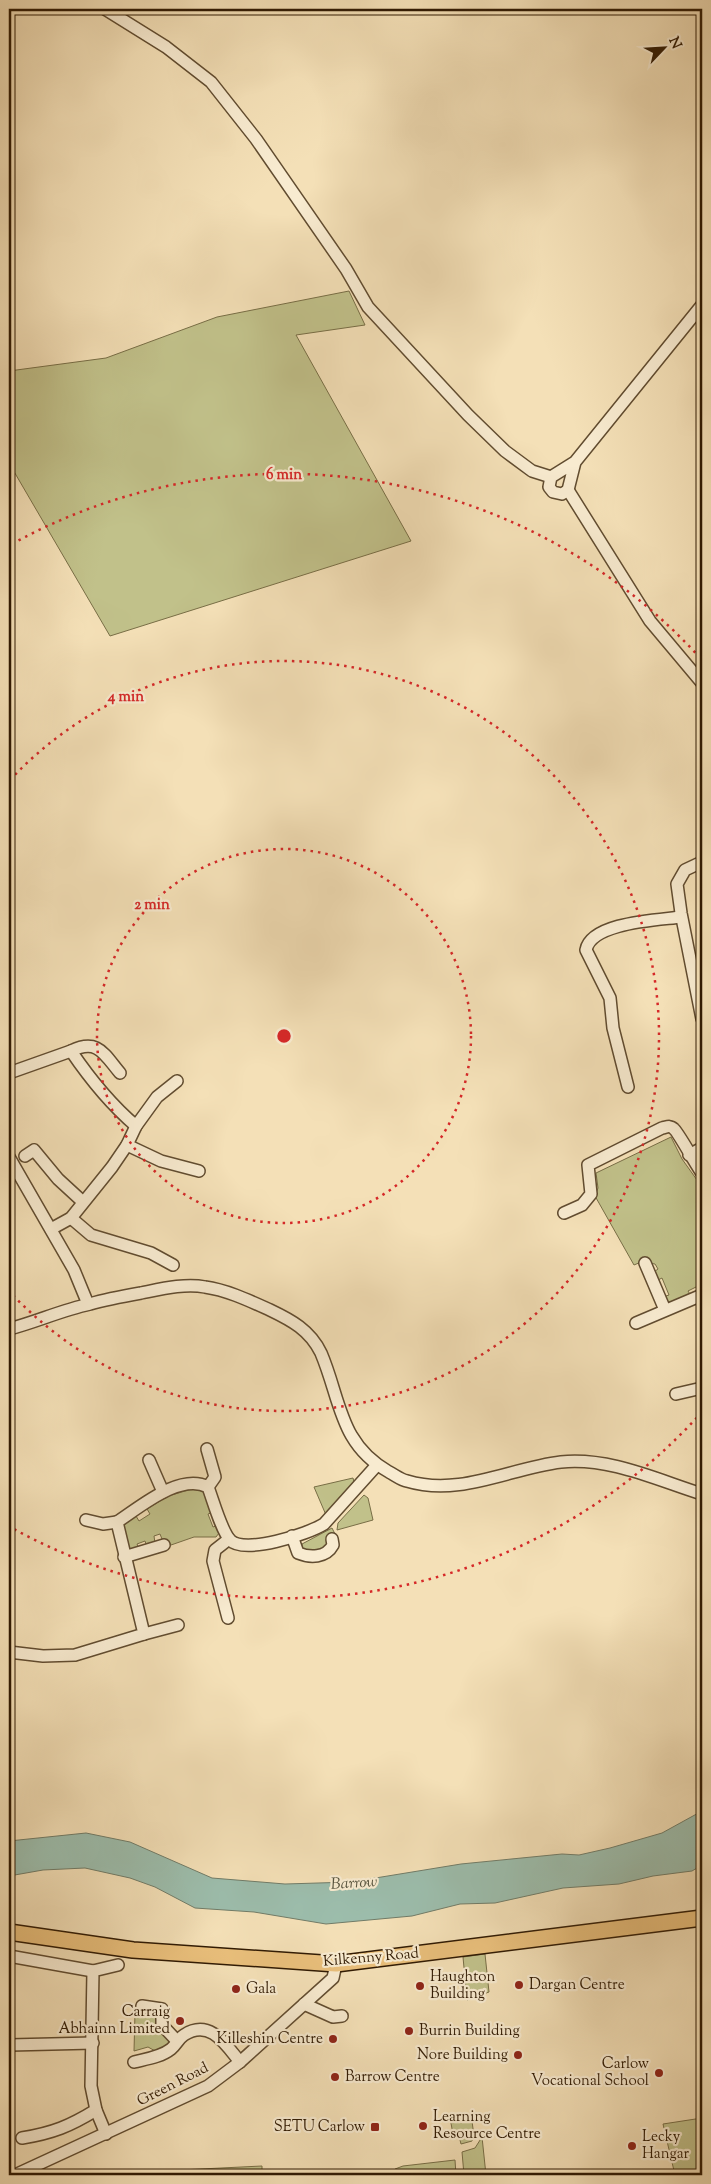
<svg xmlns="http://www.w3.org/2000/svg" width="711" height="2184" font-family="'Sorts Mill Goudy',serif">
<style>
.green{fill:#c1c18a;stroke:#786e46}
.water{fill:#9cbdac;stroke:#717c68}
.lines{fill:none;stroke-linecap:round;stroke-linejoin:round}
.minor-casing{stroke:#614c30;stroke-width:14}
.major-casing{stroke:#301a03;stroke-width:18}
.minor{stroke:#f8ebd0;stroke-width:11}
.major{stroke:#eac07c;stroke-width:15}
.ring{fill:none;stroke:#d62828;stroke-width:2.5;stroke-dasharray:2.5 5}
.poi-dot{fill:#8f2418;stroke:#f8ebd0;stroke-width:2}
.labels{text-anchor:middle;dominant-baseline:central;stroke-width:4.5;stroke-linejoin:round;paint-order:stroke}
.street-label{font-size:15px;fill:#301a03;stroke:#f8ebd0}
.poi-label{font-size:15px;fill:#301a03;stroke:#f8ebd0;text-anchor:start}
.water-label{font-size:16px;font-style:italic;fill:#56533e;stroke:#f8ebd0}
.centre{fill:#d62828;stroke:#f8ebd0;stroke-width:2.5}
.ring-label{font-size:15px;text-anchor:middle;font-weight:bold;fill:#d62828;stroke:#f8ebd0;stroke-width:4.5;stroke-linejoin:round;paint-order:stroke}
</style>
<rect width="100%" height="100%" fill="#f4e0b7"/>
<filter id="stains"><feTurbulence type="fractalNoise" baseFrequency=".004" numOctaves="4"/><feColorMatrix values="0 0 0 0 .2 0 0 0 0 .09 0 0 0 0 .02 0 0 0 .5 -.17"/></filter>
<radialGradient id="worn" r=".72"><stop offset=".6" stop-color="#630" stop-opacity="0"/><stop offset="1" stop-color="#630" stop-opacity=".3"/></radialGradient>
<!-- green -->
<g class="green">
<path d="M 349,291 L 365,325 L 296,335 L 411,541 L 110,636 L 9,463 L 9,371 L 106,358 L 217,317 Z"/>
<path d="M 671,1137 L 682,1159 L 702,1187 L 702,1284 L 688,1291 L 691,1296 L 667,1303 L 663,1297 L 669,1295 L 662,1278 L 656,1281 L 654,1272 L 658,1269 L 655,1264 L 649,1263 L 646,1260 L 634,1265 L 595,1196 L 598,1188 L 596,1173 Z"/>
<path d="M 353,1478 L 354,1482 L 326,1515 L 314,1487 Z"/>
<path d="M 199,1487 L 205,1493 L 214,1512 L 208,1514 L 213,1527 L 216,1526 L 219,1533 L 216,1537 L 194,1537 L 171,1545 L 168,1540 L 162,1539 L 160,1534 L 154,1536 L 155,1543 L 147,1547 L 145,1541 L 137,1544 L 139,1549 L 129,1551 L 123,1531 L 125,1523 L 136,1516 L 139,1521 L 150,1514 L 147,1509 L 168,1496 Z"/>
<path d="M 364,1495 L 368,1498 L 373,1520 L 337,1530 L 338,1523 Z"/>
<path d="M 332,1528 L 335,1534 L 328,1536 L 328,1549 L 307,1553 L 302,1547 L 302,1544 Z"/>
<path d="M 485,1954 L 489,1992 L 467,2000 L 463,1957 Z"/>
<path d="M 135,2013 L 153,2014 L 157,2018 L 171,2044 L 157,2052 L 148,2047 L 134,2051 Z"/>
<path d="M 462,2113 L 471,2114 L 474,2136 L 472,2141 L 461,2144 L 459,2136 L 453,2134 L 450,2118 Z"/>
<path d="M 702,2118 L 702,2175 L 675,2175 L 663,2124 Z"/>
<path d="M 482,2137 L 486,2175 L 464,2175 L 462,2152 L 475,2148 Z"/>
<path d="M 455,2160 L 456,2175 L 395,2175 L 395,2169 L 403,2166 Z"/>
<path d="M 262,2166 L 262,2175 L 79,2175 Z"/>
</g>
<!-- water -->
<path class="water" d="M 702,1811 L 702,1865 L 692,1871 L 653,1876 L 619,1884 L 563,1888 L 495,1903 L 460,1904 L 412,1916 L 326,1924 L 254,1912 L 195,1908 L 155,1887 L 130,1878 L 85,1868 L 43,1870 L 9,1876 L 9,1841 L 86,1833 L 130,1842 L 212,1878 L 285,1884 L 351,1882 L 461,1864 L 562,1854 L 579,1855 L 610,1848 L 662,1833 Z"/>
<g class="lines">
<!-- minor casing -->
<g class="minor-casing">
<g id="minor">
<path d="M 105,9 L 166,47 L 211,82 L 256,139 L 346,269 L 368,307 L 468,415 L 505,451 L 532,471 L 551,477"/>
<path d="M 575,462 L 568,490 L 562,494 L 553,492 L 549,487 L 551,477 L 575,462 L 702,305"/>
<path d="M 568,490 L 650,621 L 702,683"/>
<path d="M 702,862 L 685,870 L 677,884 L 681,913 L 702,1019"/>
<path d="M 71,1051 C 98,1038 104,1054 120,1073"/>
<path d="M 9,1073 L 71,1051 C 90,1079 109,1103 136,1126"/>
<path d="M 628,1087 L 613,1028 L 610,998 L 586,950 C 591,922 660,920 681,917"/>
<path d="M 127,1145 L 161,1161 L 199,1171"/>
<path d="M 689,1155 L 702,1148"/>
<path d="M 25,1156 L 34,1150 L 58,1179 L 83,1202"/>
<path d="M 9,1157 L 74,1270 L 88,1304"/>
<path d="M 564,1213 L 582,1205 L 591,1194 L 588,1165 L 662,1128 C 667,1127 670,1125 674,1129 C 678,1132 696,1165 702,1173"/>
<path d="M 71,1218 L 91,1235 L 151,1253 L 173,1265"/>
<path d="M 51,1229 L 71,1218 L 112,1167 L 127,1145 L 136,1126 L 157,1097 L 177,1081"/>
<path d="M 645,1263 L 665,1310"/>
<path d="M 636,1323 L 702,1295"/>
<path d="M 9,1329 C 36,1322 62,1310 90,1304 C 107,1299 124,1296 141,1293 C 161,1289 185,1283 205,1287 C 227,1290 250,1301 270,1310 C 291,1320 310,1330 321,1353 C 341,1400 339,1444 389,1472 C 395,1475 401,1480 407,1481 C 460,1497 510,1468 561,1462 C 610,1457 657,1480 702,1494"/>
<path d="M 676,1394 L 702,1388"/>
<path d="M 207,1449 L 215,1477 L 208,1487"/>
<path d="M 149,1460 L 163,1492"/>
<path d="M 86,1520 L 103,1524 L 117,1522"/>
<path d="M 292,1536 L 298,1553 C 310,1558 326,1558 333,1545 L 332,1539"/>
<path d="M 124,1557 L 164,1545"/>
<path d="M 228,1618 L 213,1561 L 215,1550 L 229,1539"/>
<path d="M 144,1634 L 178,1625"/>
<path d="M 9,1652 L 43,1656 L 75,1655 L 144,1634 L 117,1522 C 139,1508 180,1472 208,1487 C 213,1500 221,1530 230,1540 C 244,1555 308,1534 324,1524 L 377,1465"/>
<path d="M 9,1956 L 93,1971"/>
<path d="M 304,2004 L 333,2017 L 342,2016"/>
<path d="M 142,2006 L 162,2009 L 162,2025 L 177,2041"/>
<path d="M 10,2045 L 93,2043"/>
<path d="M 134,2062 C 146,2059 161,2057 171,2049 C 176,2045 178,2039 184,2035 C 210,2018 226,2045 240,2062"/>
<path d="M 106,2134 L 96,2110 L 91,2086 L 93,1971 L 118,1965"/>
<path d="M 22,2138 C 53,2133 70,2126 96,2110"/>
<path d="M 15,2175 L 208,2086 L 240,2062 L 333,1978 L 336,1964"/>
</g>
</g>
<!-- major casing -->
<g class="major-casing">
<path id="major" d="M 9,1932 L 133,1950 L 336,1964 L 702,1918"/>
</g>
<!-- minor -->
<use href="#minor" class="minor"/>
<!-- major -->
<use href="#major" class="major"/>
</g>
<!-- distance rings -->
<g class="ring">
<circle cx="284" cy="1036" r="187"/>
<path d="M10 780A375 375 0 1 1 10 1292"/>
<path d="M702 1412A562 562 0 0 1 12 1528M12 544A562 562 0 0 1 702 660"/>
</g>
<!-- markers -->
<g class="poi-dot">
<circle cx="519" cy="1985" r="5"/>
<circle cx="420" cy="1986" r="5"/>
<circle cx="236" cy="1989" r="5"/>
<circle cx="180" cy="2021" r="5"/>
<circle cx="409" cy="2031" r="5"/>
<circle cx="333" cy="2039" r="5"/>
<circle cx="518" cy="2055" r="5"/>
<circle cx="659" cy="2073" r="5"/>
<circle cx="335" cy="2077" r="5"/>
<circle cx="423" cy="2126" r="5"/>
<rect x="370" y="2122" width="10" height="10" rx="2.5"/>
<circle cx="632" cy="2146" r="5"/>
</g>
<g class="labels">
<!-- street labels -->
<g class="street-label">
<text transform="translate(371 1958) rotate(-5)">Kilkenny Road</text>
<text transform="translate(173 2085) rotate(-27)">Green Road</text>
</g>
<!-- poi labels -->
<g class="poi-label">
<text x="430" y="1977">Haughton<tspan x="430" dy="17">Building</tspan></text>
<text x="529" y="1985">Dargan Centre</text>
<text x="246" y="1989">Gala</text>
<text x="170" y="2012" text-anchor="end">Carraig<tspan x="170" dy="17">Abhainn Limited</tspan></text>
<text x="419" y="2031">Burrin Building</text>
<text x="323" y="2039" text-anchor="end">Killeshin Centre</text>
<text x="508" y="2055" text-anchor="end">Nore Building</text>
<text x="649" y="2064" text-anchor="end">Carlow<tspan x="649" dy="17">Vocational School</tspan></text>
<text x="345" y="2077">Barrow Centre</text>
<text x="433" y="2117">Learning<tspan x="433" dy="17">Resource Centre</tspan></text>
<text x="365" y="2127" text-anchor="end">SETU Carlow</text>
<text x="642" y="2137">Lecky<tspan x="642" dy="17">Hangar</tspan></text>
</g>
<!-- water labels -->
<g class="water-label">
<text transform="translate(354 1884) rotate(-3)">Barrow</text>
</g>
</g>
<circle cx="284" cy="1036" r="8" class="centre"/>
<g class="ring-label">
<text x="284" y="479">6 min</text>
<text x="126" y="701">4 min</text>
<text x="152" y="909">2 min</text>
</g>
<!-- margin -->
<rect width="711" height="2184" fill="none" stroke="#f4e0b7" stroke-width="30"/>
<rect x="10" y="10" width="691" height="2164" fill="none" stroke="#301a03" stroke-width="2.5"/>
<rect x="15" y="15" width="681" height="2154" fill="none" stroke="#301a03"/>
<!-- north arrow -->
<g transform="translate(664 48) rotate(65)" stroke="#f8ebd0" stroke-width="4" paint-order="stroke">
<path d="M0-4L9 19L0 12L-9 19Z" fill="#301a03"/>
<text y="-8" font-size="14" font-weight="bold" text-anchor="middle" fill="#301a03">N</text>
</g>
<rect width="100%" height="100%" filter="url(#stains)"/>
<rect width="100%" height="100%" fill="url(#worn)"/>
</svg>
